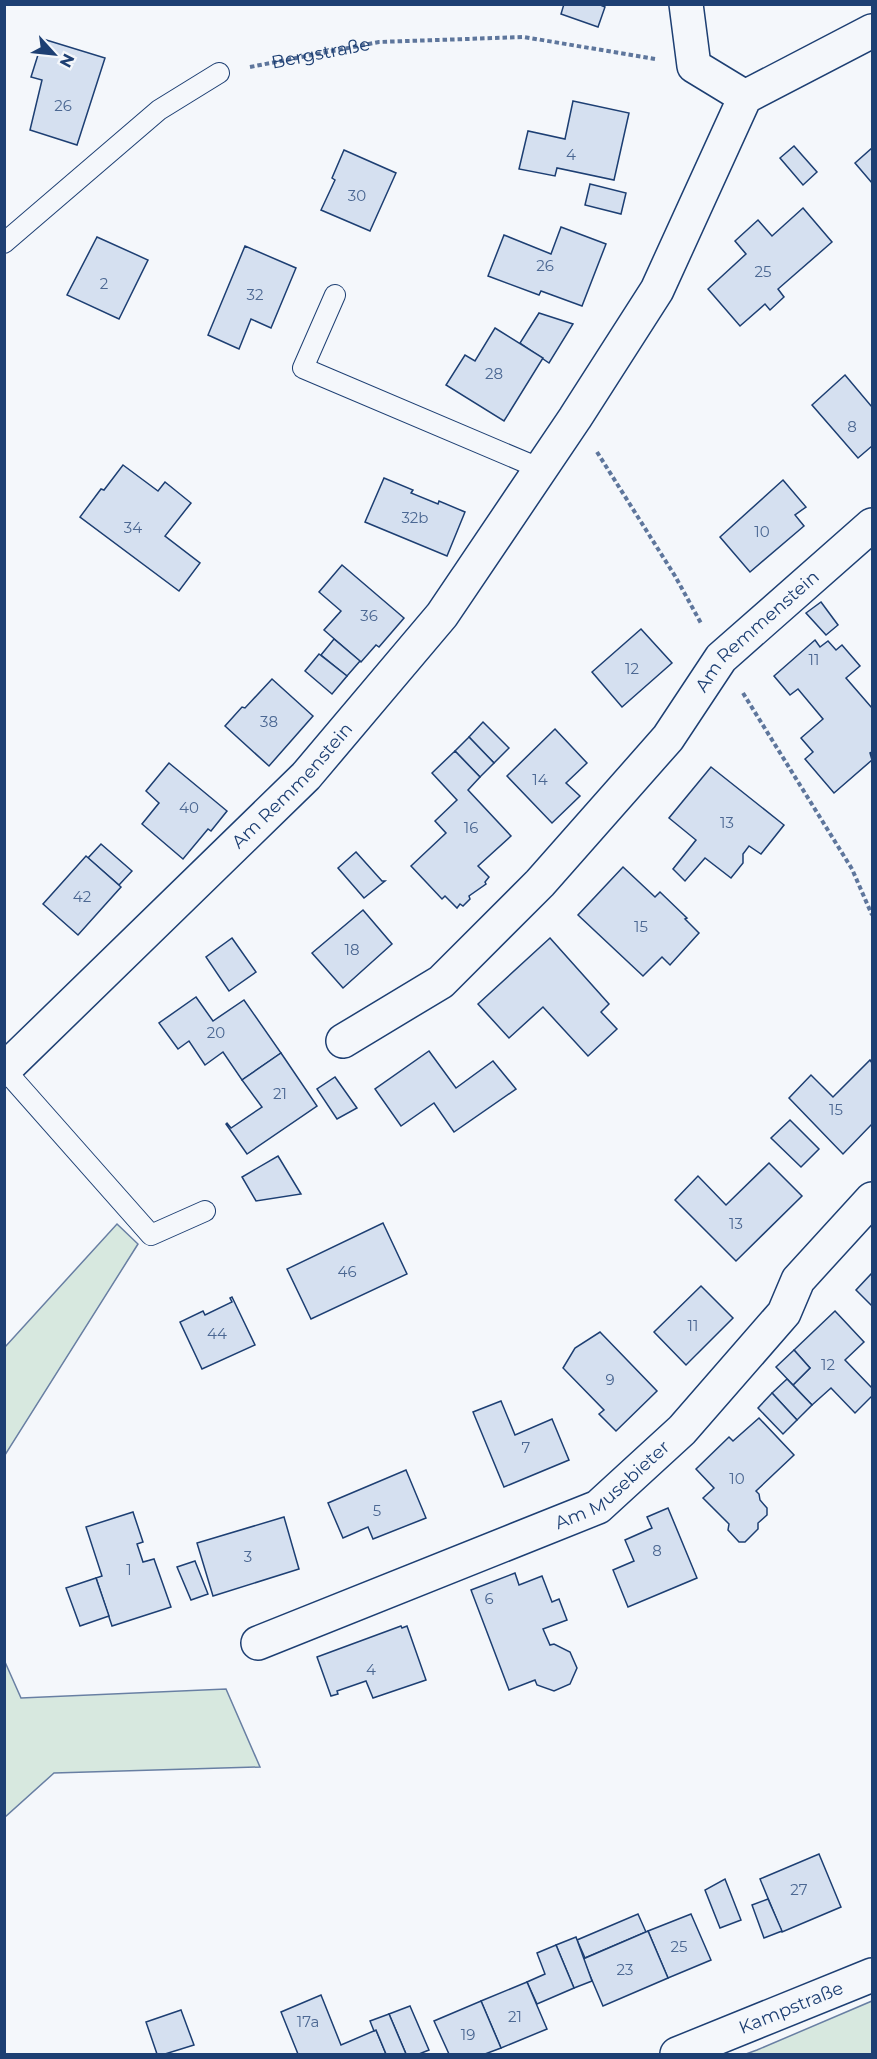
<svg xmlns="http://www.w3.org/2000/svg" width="877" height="2059" font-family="Montserrat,sans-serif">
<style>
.green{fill:#d7e8df;stroke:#687fa3;stroke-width:1.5}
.building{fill:#d5e0f0;stroke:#1d3f73;stroke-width:1.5}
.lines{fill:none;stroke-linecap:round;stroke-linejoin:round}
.service-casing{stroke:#1d3f73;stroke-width:22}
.minor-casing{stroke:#1d3f73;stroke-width:36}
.path{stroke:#5e769c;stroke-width:4;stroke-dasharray:4.5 3;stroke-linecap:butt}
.service{stroke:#f4f7fb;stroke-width:20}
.minor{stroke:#f4f7fb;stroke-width:33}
.labels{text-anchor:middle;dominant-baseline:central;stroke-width:4.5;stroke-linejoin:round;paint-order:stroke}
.number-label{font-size:15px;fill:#4b6792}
.street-label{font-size:18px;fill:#1d3f73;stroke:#f4f7fb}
</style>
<rect width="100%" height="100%" fill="#f4f7fb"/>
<!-- green -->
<g class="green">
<path d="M 117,1224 L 138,1244 L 5,1455 L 5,1347 Z"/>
<path d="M 5,1662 L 21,1698 L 226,1689 L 260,1767 L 54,1773 L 5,1817 Z"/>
<path d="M 872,2001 L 872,2054 L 746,2054 L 757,2050 Z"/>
</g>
<!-- building -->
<g class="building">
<path d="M 564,4 L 598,4 L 605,7 L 598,27 L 561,14 Z"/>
<path d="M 43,39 L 105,58 L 77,145 L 30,130 L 42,80 L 31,77 Z"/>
<path d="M 573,101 L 629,113 L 614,180 L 557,168 L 555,176 L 519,169 L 528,131 L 565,139 Z"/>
<path d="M 794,146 L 817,172 L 803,185 L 780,158 Z"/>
<path d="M 872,148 L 872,183 L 855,163 Z"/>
<path d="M 344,150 L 396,173 L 370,231 L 321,210 L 335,180 L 332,178 Z"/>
<path d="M 590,184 L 626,193 L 621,214 L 585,205 Z"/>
<path d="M 803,208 L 832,242 L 778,289 L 784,297 L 770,310 L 765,304 L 740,326 L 708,289 L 746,254 L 735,241 L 758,220 L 772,236 Z"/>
<path d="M 561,227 L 606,244 L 582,306 L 541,291 L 539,295 L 488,276 L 504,235 L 551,254 Z"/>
<path d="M 97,237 L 148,260 L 119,319 L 67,295 Z"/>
<path d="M 245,246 L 296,268 L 271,328 L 251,319 L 239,349 L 208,335 Z"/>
<path d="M 539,313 L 573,324 L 549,363 L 520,343 Z"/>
<path d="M 495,328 L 543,358 L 504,421 L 446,385 L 465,355 L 475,361 Z"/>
<path d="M 845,375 L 872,407 L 872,446 L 858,458 L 812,405 Z"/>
<path d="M 123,465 L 158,491 L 165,482 L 191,503 L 165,536 L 200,563 L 179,591 L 80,517 L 101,489 L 104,490 Z"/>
<path d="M 384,478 L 413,490 L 411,493 L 438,504 L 439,501 L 465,512 L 447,556 L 365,522 Z"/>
<path d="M 783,480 L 806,507 L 795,515 L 804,526 L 750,572 L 720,537 Z"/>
<path d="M 342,565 L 404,618 L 379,647 L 376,645 L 361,662 L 324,630 L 341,611 L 319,592 Z"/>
<path d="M 821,602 L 838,625 L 826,635 L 806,613 Z"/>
<path d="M 641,629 L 672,663 L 622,707 L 592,672 Z"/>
<path d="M 334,639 L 360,661 L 347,676 L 321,655 Z"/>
<path d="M 815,640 L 820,647 L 828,641 L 836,650 L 842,645 L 860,666 L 846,678 L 872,708 L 872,752 L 870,753 L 872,760 L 834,793 L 805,759 L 813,752 L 801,738 L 823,719 L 798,689 L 790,695 L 774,676 Z"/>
<path d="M 319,654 L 347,676 L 332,694 L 305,671 Z"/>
<path d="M 272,679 L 313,716 L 269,766 L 225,726 L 242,707 L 245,708 Z"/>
<path d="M 483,722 L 509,748 L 494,763 L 469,737 Z"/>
<path d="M 555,729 L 587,763 L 566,783 L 580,796 L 552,823 L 507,776 Z"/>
<path d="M 469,737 L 494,763 L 480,777 L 455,751 Z"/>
<path d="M 455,751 L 480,777 L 468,790 L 511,836 L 478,866 L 489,877 L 485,882 L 486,884 L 469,896 L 470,899 L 463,906 L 460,904 L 457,908 L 445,896 L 442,899 L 411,866 L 446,833 L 435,821 L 457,800 L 432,773 Z"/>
<path d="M 169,763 L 227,811 L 211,831 L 208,829 L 183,859 L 142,824 L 159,803 L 146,791 Z"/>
<path d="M 711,767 L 784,825 L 761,854 L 749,846 L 743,854 L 743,863 L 731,878 L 705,858 L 685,881 L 673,869 L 696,840 L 669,818 Z"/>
<path d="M 101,844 L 132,871 L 119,885 L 88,858 Z"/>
<path d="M 356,852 L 382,881 L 385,881 L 364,898 L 338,868 Z"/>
<path d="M 86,856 L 121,887 L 78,935 L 43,904 Z"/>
<path d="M 623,867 L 655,897 L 660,892 L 687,918 L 685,919 L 699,933 L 670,965 L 662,957 L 643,976 L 578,915 Z"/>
<path d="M 363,910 L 392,944 L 343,988 L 312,953 Z"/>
<path d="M 232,938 L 256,972 L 229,991 L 206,957 Z"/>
<path d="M 550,938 L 609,1004 L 601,1012 L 617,1029 L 588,1056 L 543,1007 L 509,1038 L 478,1004 Z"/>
<path d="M 196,997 L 213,1021 L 244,1000 L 281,1053 L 242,1080 L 223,1052 L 205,1065 L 189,1041 L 178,1049 L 159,1023 Z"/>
<path d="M 429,1051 L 456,1088 L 493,1061 L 516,1089 L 454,1132 L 434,1103 L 401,1126 L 375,1089 Z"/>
<path d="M 281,1053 L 317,1106 L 247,1154 L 226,1124 L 227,1123 L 231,1128 L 262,1107 L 242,1080 Z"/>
<path d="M 870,1060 L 872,1063 L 872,1124 L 843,1154 L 789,1098 L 811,1075 L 833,1097 Z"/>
<path d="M 335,1077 L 357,1108 L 337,1119 L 317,1089 Z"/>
<path d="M 790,1120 L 819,1149 L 801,1167 L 771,1138 Z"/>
<path d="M 278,1156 L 301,1194 L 256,1201 L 242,1177 Z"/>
<path d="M 769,1163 L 802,1196 L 736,1261 L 675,1200 L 698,1176 L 726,1205 Z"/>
<path d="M 383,1223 L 407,1274 L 311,1319 L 287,1269 Z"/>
<path d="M 872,1273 L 872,1306 L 856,1290 Z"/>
<path d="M 701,1286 L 733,1318 L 686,1365 L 654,1332 Z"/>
<path d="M 232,1297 L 255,1345 L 202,1369 L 180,1322 L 203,1311 L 205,1315 L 232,1302 L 230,1298 Z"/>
<path d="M 835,1311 L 864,1342 L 845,1360 L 872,1388 L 872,1396 L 855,1413 L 831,1388 L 812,1405 L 793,1385 L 810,1368 L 794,1350 Z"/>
<path d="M 600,1332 L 657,1391 L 616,1431 L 599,1414 L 604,1410 L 563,1368 L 575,1348 Z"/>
<path d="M 794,1350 L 810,1368 L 793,1385 L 776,1367 Z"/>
<path d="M 787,1379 L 812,1405 L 797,1420 L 772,1393 Z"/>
<path d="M 772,1393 L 797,1420 L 783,1434 L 758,1408 Z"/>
<path d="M 501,1401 L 515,1435 L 552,1419 L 569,1460 L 504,1487 L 473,1412 Z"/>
<path d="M 759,1418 L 794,1455 L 756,1491 L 759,1494 L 760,1500 L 767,1508 L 767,1515 L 758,1523 L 758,1529 L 745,1542 L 739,1542 L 728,1530 L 729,1524 L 703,1498 L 714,1488 L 696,1469 L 729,1437 L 733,1441 Z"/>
<path d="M 406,1470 L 426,1518 L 373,1539 L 368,1527 L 343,1538 L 328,1503 Z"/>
<path d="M 668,1508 L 697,1578 L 628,1607 L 613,1570 L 634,1561 L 625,1540 L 652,1528 L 647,1517 Z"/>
<path d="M 133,1512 L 143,1542 L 137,1544 L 143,1562 L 154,1559 L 171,1607 L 112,1626 L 96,1578 L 102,1576 L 86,1527 Z"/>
<path d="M 284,1517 L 299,1569 L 213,1596 L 197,1543 Z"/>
<path d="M 195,1561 L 208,1594 L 191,1600 L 177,1567 Z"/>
<path d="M 515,1573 L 519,1585 L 542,1576 L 552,1602 L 559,1599 L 567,1620 L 543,1629 L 550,1645 L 554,1644 L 570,1652 L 577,1668 L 570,1684 L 554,1691 L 537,1685 L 535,1680 L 509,1690 L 471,1590 Z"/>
<path d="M 96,1578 L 109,1616 L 80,1626 L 66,1588 Z"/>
<path d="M 401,1626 L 402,1628 L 407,1626 L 426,1680 L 373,1698 L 366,1681 L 337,1691 L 338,1694 L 331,1696 L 317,1657 Z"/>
<path d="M 819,1854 L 841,1907 L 782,1932 L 760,1879 Z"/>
<path d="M 725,1879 L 741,1920 L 720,1928 L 705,1890 Z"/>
<path d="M 768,1899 L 782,1931 L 764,1938 L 752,1905 Z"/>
<path d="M 638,1914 L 646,1932 L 585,1958 L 577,1940 Z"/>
<path d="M 691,1914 L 711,1960 L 668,1978 L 648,1931 Z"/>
<path d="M 648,1931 L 668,1978 L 603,2006 L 583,1959 Z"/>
<path d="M 576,1937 L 592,1981 L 574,1988 L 556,1945 Z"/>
<path d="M 556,1945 L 574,1988 L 537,2004 L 527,1982 L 545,1974 L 537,1953 Z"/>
<path d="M 527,1982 L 547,2029 L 501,2048 L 481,2001 Z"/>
<path d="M 321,1995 L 341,2045 L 376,2030 L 386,2054 L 298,2054 L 281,2012 Z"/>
<path d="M 481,2001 L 501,2048 L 485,2054 L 449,2054 L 434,2021 Z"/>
<path d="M 410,2006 L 429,2050 L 419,2054 L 406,2054 L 389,2014 Z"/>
<path d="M 181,2010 L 194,2045 L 165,2054 L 157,2054 L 146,2022 Z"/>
<path d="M 389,2014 L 406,2054 L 386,2054 L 376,2030 L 374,2031 L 370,2021 Z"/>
</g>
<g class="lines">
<!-- service casing -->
<g class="service-casing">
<g id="service">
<path d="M 4,243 L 159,110 L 219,73"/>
<path d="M 335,295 L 303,368 L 541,469"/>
<path d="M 5,1070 L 151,1235 L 205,1211"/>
</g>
</g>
<!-- minor casing -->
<g class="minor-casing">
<g id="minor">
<path d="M 686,4 L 694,66 L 745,97"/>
<path id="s2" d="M 343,1041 L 441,982 L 540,883 L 668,738 L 721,658 L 872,525"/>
<path id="s3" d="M 4,1070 L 306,776 L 442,615 L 575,418 L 657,290 L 745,97 L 872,31"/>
<path id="s4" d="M 258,1643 L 598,1507 L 682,1430 L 784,1313 L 798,1280 L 872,1199"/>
<path id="s5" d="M 677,2054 L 872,1975"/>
</g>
</g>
<!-- path -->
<g class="path">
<path id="s1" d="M 250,67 L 379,42 L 524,37 L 655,59"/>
<path d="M 597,452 L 675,576 L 702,625"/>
<path d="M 743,693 L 852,869 L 872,915"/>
</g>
<!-- service -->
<use href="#service" class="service"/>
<!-- minor -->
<use href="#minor" class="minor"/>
</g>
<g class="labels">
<!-- number labels -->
<g class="number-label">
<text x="63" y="105">26</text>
<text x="571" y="154">4</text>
<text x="357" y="195">30</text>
<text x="545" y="265">26</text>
<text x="763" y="271">25</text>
<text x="104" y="283">2</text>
<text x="255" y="294">32</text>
<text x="494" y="373">28</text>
<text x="852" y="426">8</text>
<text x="415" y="517">32b</text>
<text x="133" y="527">34</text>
<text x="762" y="531">10</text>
<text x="369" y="615">36</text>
<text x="814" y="659">11</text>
<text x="632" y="668">12</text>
<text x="269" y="721">38</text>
<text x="540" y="779">14</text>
<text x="189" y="807">40</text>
<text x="727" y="822">13</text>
<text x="471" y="827">16</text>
<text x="82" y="896">42</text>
<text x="641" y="926">15</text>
<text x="352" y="949">18</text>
<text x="216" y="1032">20</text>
<text x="280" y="1093">21</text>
<text x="836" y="1109">15</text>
<text x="736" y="1223">13</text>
<text x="347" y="1271">46</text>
<text x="693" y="1325">11</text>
<text x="217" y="1333">44</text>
<text x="828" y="1364">12</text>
<text x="610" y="1379">9</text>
<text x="526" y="1447">7</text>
<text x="737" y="1478">10</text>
<text x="377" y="1510">5</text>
<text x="657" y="1550">8</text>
<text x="248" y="1556">3</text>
<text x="129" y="1569">1</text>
<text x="489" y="1598">6</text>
<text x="371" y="1669">4</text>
<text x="799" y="1889">27</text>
<text x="679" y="1946">25</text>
<text x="625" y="1969">23</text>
<text x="515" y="2016">21</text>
<text x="308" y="2021">17a</text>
<text x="468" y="2034">19</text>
</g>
<!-- street labels -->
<g class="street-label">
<text stroke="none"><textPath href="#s1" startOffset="72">Bergstraße</textPath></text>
<text stroke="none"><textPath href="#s2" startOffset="588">Am Remmenstein</textPath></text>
<text stroke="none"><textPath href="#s3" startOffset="405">Am Remmenstein</textPath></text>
<text stroke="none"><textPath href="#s4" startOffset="390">Am Musebieter</textPath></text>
<text stroke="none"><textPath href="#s5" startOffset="123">Kampstraße</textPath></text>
</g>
</g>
<!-- border -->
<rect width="877" height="2059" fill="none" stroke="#1d3f73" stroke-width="12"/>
<!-- north arrow -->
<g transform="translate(54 54) rotate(117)" stroke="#f4f7fb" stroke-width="4.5" paint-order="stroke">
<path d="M0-4.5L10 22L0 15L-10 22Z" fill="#1d3f73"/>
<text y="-9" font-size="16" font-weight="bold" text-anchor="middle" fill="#1d3f73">N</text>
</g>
</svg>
